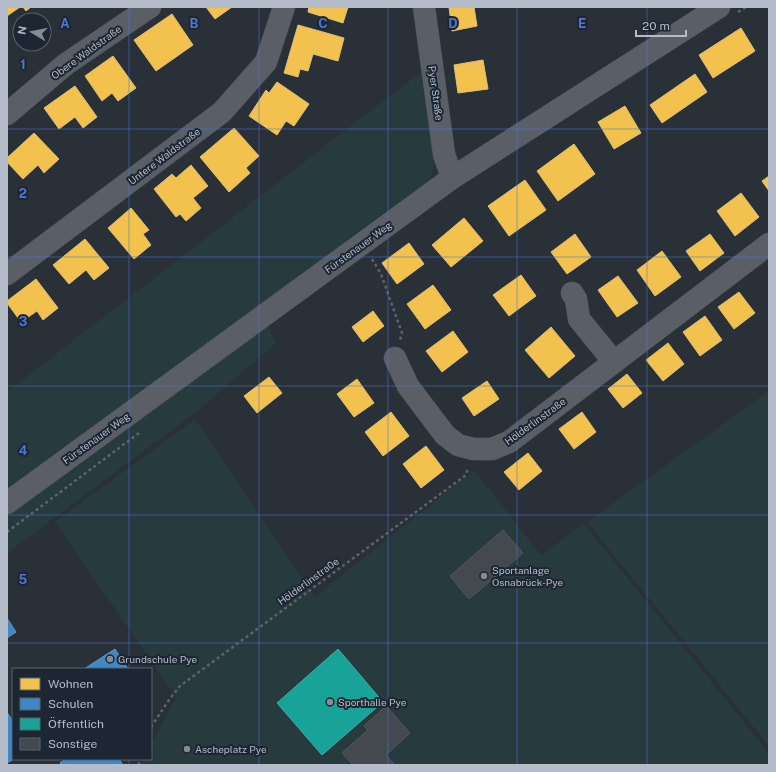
<svg xmlns="http://www.w3.org/2000/svg" width="776" height="772" font-family="'Public Sans',sans-serif">
<style>
.green{fill:#273a3e}
.homes{fill:#f2c14e;stroke:#dfc073}
.schools{fill:#3f88c5;stroke:#6298c6}
.public{fill:#17a398;stroke:#46aaa7}
.building{fill:#444950;stroke:#52575f}
.lines{fill:none;stroke-linecap:round;stroke-linejoin:round}
.minor-casing{stroke:#484c53;stroke-width:23}
.path{stroke:#5d636a;stroke-width:2.5;stroke-dasharray:3 3;stroke-linecap:butt}
.minor{stroke:#5a5e66;stroke-width:22}
.grid{fill:none;stroke:#5274d3;stroke-width:1;stroke-opacity:0.55}
.poi-dot{fill:#848b96;stroke:#1d2633;stroke-width:1.5}
.labels{text-anchor:middle;dominant-baseline:central;stroke-width:4;stroke-linejoin:round;paint-order:stroke}
.street-label{font-size:10px;fill:#b4bcc9;stroke:#1d2633}
.poi-label{font-size:10px;fill:#b4bcc9;stroke:#1d2633;text-anchor:start}
.grid-label{font-size:13px;text-anchor:middle;font-weight:bold;fill:#5274d3;stroke:#1d2633;stroke-width:4;stroke-linejoin:round;paint-order:stroke}
</style>
<rect width="100%" height="100%" fill="#2a3038"/>
<!-- green -->
<g class="green">
<path d="M 422,71 L 436,159 L 430,180 L 357,232 L 259,309 L 276,343 L 195,413 L 7,553 L 7,392 Z"/>
<path d="M 769,391 L 769,746 L 587,522 Z"/>
<path d="M 195,419 L 315,597 L 474,470 L 541,555 L 584,524 L 769,753 L 769,765 L 141,765 L 144,759 L 151,759 L 151,745 L 176,697 L 55,522 Z"/>
</g>
<!-- homes -->
<g class="homes">
<path d="M 7,7 L 20,7 L 7,16 Z"/>
<path d="M 23,7 L 31,7 L 26,11 Z"/>
<path d="M 206,7 L 232,7 L 215,19 Z"/>
<path d="M 309,7 L 348,7 L 343,23 L 308,12 Z"/>
<path d="M 449,7 L 474,7 L 477,26 L 452,31 Z"/>
<path d="M 172,14 L 193,45 L 156,71 L 134,40 Z"/>
<path d="M 298,25 L 344,38 L 338,61 L 313,54 L 308,71 L 300,69 L 298,77 L 284,73 Z"/>
<path d="M 741,28 L 755,51 L 713,78 L 699,55 Z"/>
<path d="M 113,56 L 136,88 L 118,101 L 112,93 L 102,101 L 85,76 Z"/>
<path d="M 483,60 L 488,89 L 458,93 L 454,65 Z"/>
<path d="M 695,74 L 707,92 L 662,123 L 650,105 Z"/>
<path d="M 277,82 L 309,104 L 294,126 L 286,121 L 277,135 L 249,116 L 266,90 L 269,93 Z"/>
<path d="M 75,86 L 97,117 L 83,128 L 75,117 L 59,129 L 44,108 Z"/>
<path d="M 625,106 L 641,133 L 614,149 L 598,122 Z"/>
<path d="M 234,128 L 259,156 L 246,168 L 250,173 L 229,192 L 200,157 Z"/>
<path d="M 34,133 L 59,159 L 44,173 L 38,165 L 23,179 L 7,162 L 7,158 Z"/>
<path d="M 574,144 L 595,174 L 558,201 L 537,171 Z"/>
<path d="M 191,165 L 208,186 L 193,198 L 201,208 L 186,221 L 180,214 L 176,217 L 154,189 L 172,174 L 176,178 Z"/>
<path d="M 769,176 L 769,191 L 762,181 Z"/>
<path d="M 525,180 L 546,210 L 509,236 L 488,206 Z"/>
<path d="M 741,193 L 759,217 L 735,236 L 717,211 Z"/>
<path d="M 131,208 L 149,230 L 143,234 L 151,245 L 134,259 L 108,228 Z"/>
<path d="M 464,218 L 483,241 L 451,267 L 432,245 Z"/>
<path d="M 575,234 L 591,257 L 567,274 L 551,252 Z"/>
<path d="M 710,234 L 724,253 L 700,271 L 686,251 Z"/>
<path d="M 85,239 L 109,268 L 94,280 L 86,270 L 69,284 L 53,265 Z"/>
<path d="M 409,243 L 424,264 L 397,284 L 382,263 Z"/>
<path d="M 662,251 L 681,277 L 655,296 L 637,270 Z"/>
<path d="M 521,275 L 536,296 L 509,316 L 493,295 Z"/>
<path d="M 618,276 L 638,303 L 617,317 L 598,290 Z"/>
<path d="M 36,279 L 58,308 L 43,320 L 37,311 L 21,322 L 7,303 L 7,301 Z"/>
<path d="M 433,285 L 451,310 L 425,329 L 407,304 Z"/>
<path d="M 739,292 L 755,313 L 734,329 L 718,307 Z"/>
<path d="M 373,311 L 384,326 L 363,342 L 352,327 Z"/>
<path d="M 705,316 L 722,340 L 700,356 L 683,332 Z"/>
<path d="M 551,327 L 575,356 L 549,378 L 525,350 Z"/>
<path d="M 453,331 L 468,352 L 442,372 L 426,351 Z"/>
<path d="M 668,343 L 684,364 L 663,381 L 646,360 Z"/>
<path d="M 627,374 L 642,393 L 623,408 L 608,389 Z"/>
<path d="M 269,377 L 282,393 L 257,413 L 244,396 Z"/>
<path d="M 357,379 L 374,403 L 354,417 L 337,394 Z"/>
<path d="M 487,381 L 499,399 L 474,416 L 462,398 Z"/>
<path d="M 391,412 L 409,436 L 383,456 L 365,432 Z"/>
<path d="M 582,412 L 596,432 L 574,449 L 559,429 Z"/>
<path d="M 426,446 L 444,470 L 421,488 L 403,464 Z"/>
<path d="M 528,453 L 542,471 L 519,490 L 504,472 Z"/>
</g>
<!-- schools -->
<g class="schools">
<path d="M 7,618 L 16,632 L 7,638 Z"/>
<path d="M 115,649 L 128,669 L 84,669 Z"/>
<path d="M 7,712 L 13,722 L 14,759 L 7,763 Z"/>
<path d="M 66,759 L 119,759 L 123,765 L 62,765 L 60,763 Z"/>
</g>
<!-- public -->
<path class="public" d="M 338,649 L 383,702 L 322,755 L 277,703 Z"/>
<!-- building -->
<g class="building">
<path d="M 503,530 L 523,553 L 469,599 L 450,576 Z"/>
<path d="M 386,706 L 410,733 L 386,755 L 395,765 L 353,765 L 342,753 L 368,730 L 364,726 Z"/>
</g>
<g class="lines">
<!-- minor casing -->
<g class="minor-casing">
<g id="minor">
<path d="M 424,7 L 444,154 L 452,178"/>
<path d="M 7,114 L 66,64 L 150,7"/>
<path d="M 7,274 L 222,112 L 266,62 L 284,7"/>
<path d="M 572,293 L 576,299 L 579,319 L 614,362"/>
<path d="M 395,358 L 408,386 L 445,435 L 458,445 L 473,449 L 492,449 L 509,442 L 769,244"/>
<path d="M 7,503 L 452,178 L 719,7"/>
</g>
</g>
<!-- path -->
<g class="path">
<path d="M 738,12 L 746,7"/>
<path d="M 372,259 L 381,274 L 402,333 L 400,340"/>
<path d="M 7,532 L 139,433"/>
<path d="M 151,727 L 169,700 L 180,686 L 466,475 L 468,467"/>
<path d="M 138,765 L 142,759"/>
</g>
<!-- minor -->
<use href="#minor" class="minor"/>
</g>
<!-- grid -->
<path class="grid" d="M 129,7 L 129,669M 259,7 L 259,765M 388,7 L 388,765M 517,7 L 517,765M 647,7 L 647,765M 7,129 L 769,129M 7,257 L 769,257M 7,386 L 769,386M 7,515 L 769,515M 7,643 L 769,643M 129,759 L 129,765"/>
<!-- markers -->
<g class="poi-dot">
<circle cx="484" cy="576" r="4"/>
<circle cx="110" cy="659" r="4"/>
<circle cx="330" cy="702" r="4"/>
<circle cx="187" cy="749" r="4"/>
</g>
<g class="labels">
<!-- street labels -->
<g class="street-label">
<text transform="translate(86 52) rotate(-36)">Obere Waldstraße</text>
<text transform="translate(436 93) rotate(82)">Pyer Straße</text>
<text transform="translate(164 156) rotate(-37)">Untere Waldstraße</text>
<text transform="translate(358 247) rotate(-36)">Fürstenauer Weg</text>
<text transform="translate(535 421) rotate(-36)">Hölderlinstraße</text>
<text transform="translate(96 438) rotate(-36)">Fürstenauer Weg</text>
<text transform="translate(308 581) rotate(-36)">Hölderlinstra0e</text>
</g>
<!-- poi labels -->
<g class="poi-label">
<text x="492" y="570">Sportanlage<tspan x="492" dy="12">Osnabrück-Pye</tspan></text>
<text x="118" y="659">Grundschule Pye</text>
<text x="338" y="702">Sporthalle Pye</text>
<text x="195" y="749">Ascheplatz Pye</text>
</g>
</g>
<g class="grid-label">
<text x="65" y="28">A</text>
<text x="194" y="28">B</text>
<text x="323" y="28">C</text>
<text x="453" y="28">D</text>
<text x="582" y="28">E</text>
<text x="23" y="69">1</text>
<text x="23" y="198">2</text>
<text x="23" y="326">3</text>
<text x="23" y="455">4</text>
<text x="23" y="584">5</text>
</g>
<!-- border -->
<rect width="776" height="772" fill="none" stroke="#b4bcc9" stroke-width="16"/>
<!-- legend -->
<rect x="12" y="668" width="140" height="92" fill="#1d2633" stroke="#59626f"/>
<rect x="20" y="678" width="20" height="12" fill="#f2c14e" stroke="#59626f"/>
<text x="48" y="688" font-size="12" fill="#b4bcc9">Wohnen</text>
<rect x="20" y="698" width="20" height="12" fill="#3f88c5" stroke="#59626f"/>
<text x="48" y="708" font-size="12" fill="#b4bcc9">Schulen</text>
<rect x="20" y="718" width="20" height="12" fill="#17a398" stroke="#59626f"/>
<text x="48" y="728" font-size="12" fill="#b4bcc9">Öffentlich</text>
<rect x="20" y="738" width="20" height="12" fill="#444950" stroke="#59626f"/>
<text x="48" y="748" font-size="12" fill="#b4bcc9">Sonstige</text>
<!-- north arrow -->
<g transform="translate(32 32) rotate(280)"><circle r="19" fill="#1d2633" stroke="#59626f"/>
<path d="M0-3L7 15L0 10L-7 15Z" fill="#848b96"/>
<text y="-6" font-size="11" font-weight="bold" text-anchor="middle" fill="#b4bcc9">N</text>
</g>
<!-- scale -->
<path d="M636 30v6h50v-6" fill="none" stroke="#b4bcc9" stroke-width="2"/>
<text x="642" y="30" font-size="12" fill="#b4bcc9" stroke="#1d2633" stroke-width="3" paint-order="stroke">20 m</text>
</svg>
